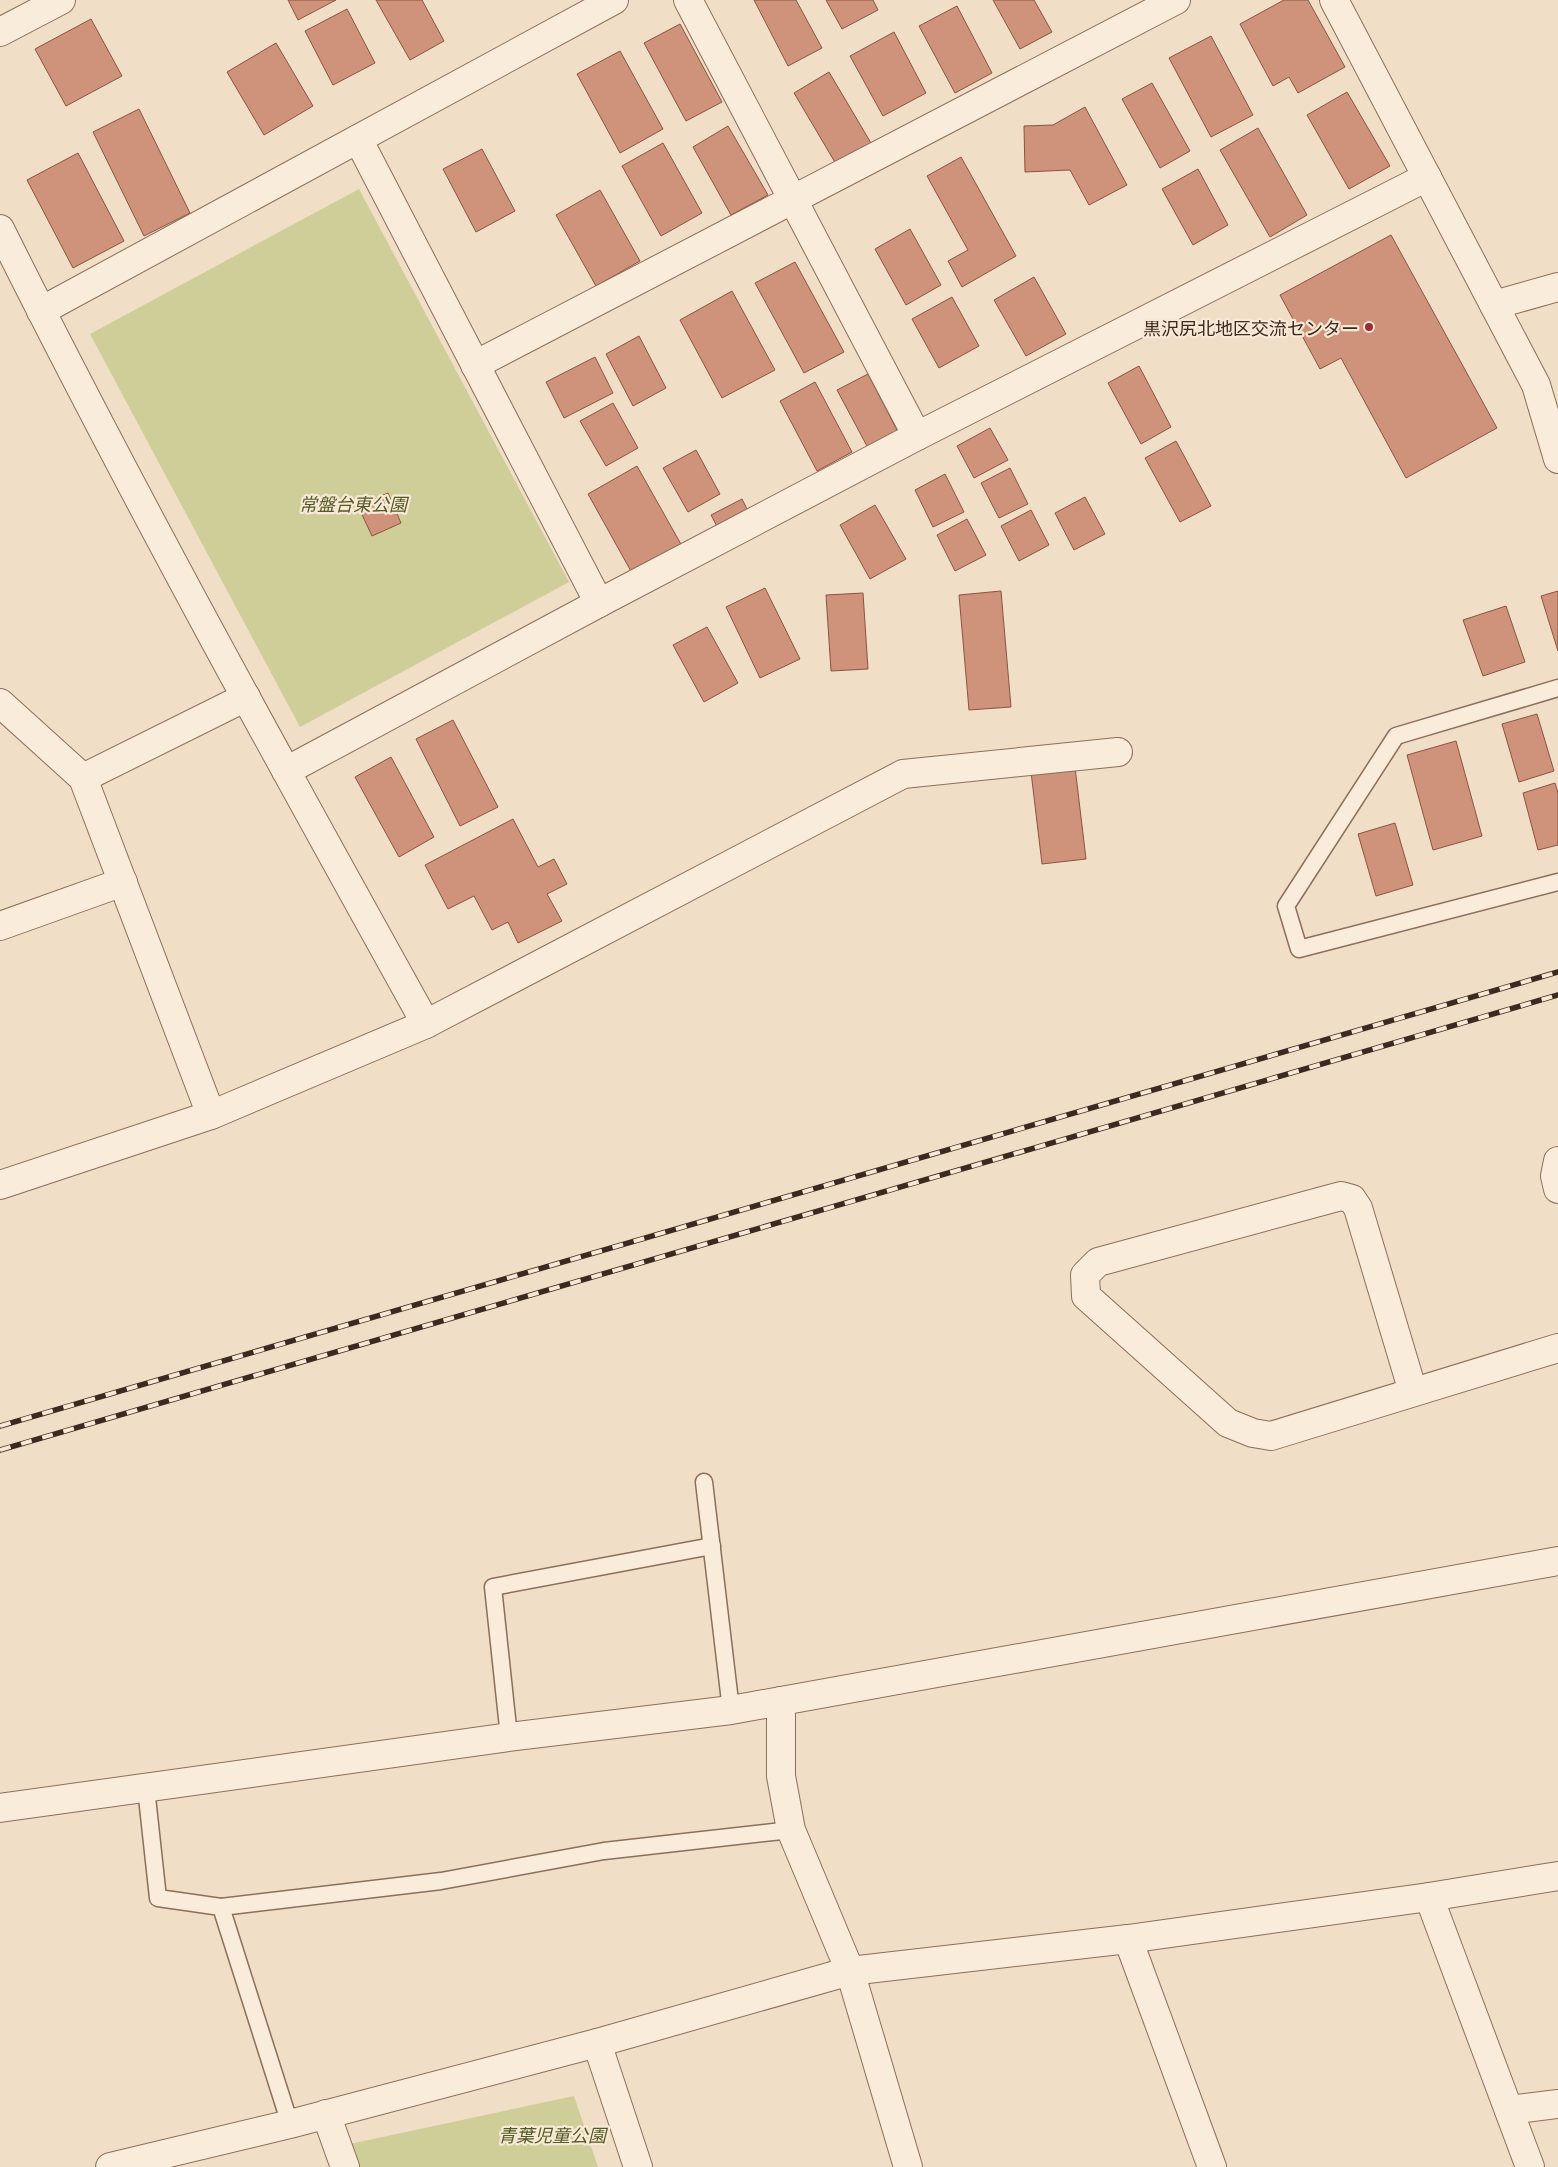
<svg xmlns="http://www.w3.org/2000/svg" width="1558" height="2167" font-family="Literata,'Noto Sans JP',serif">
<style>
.green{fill:#cfce99}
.building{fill:#cf927b;stroke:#8c5440}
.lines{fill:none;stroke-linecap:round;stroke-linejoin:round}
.service-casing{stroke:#8c6e5b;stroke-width:19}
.minor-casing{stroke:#8c6e5b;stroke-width:30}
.tertiary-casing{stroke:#8c6e5b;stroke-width:30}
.service{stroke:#faecda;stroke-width:16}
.minor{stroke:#faecda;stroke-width:28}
.tertiary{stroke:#faecda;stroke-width:28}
.rail-casing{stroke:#3c291f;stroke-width:5.5}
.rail{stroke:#f7e9d6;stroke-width:4;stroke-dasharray:11;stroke-linecap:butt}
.poi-dot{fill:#9e293a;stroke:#f7e9d6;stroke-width:2}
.labels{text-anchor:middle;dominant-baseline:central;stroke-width:4.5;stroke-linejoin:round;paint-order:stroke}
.poi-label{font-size:18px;fill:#3c291f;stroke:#f7e9d6;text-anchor:end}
.park-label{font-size:18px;font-style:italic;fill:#535925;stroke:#f7e9d6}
</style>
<rect width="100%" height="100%" fill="#f0dec6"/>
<!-- green -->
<g class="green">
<path d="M 359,189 L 569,582 L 300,727 L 90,334 Z"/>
<path d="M 574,2096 L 598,2167 L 337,2167 L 331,2148 Z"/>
</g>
<!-- building -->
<g class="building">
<path d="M 288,0 L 336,0 L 298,20 Z"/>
<path d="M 376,0 L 422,0 L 444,41 L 410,60 Z"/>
<path d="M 754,0 L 796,0 L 822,48 L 788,66 Z"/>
<path d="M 826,0 L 873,0 L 878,10 L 842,29 Z"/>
<path d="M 993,0 L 1034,0 L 1052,32 L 1020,49 Z"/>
<path d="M 1284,0 L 1308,0 L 1345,67 L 1298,93 L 1289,77 L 1273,86 L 1240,24 Z"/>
<path d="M 957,6 L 992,73 L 955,93 L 919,26 Z"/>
<path d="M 347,9 L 375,63 L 333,85 L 305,31 Z"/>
<path d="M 91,19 L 122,76 L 66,106 L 35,49 Z"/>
<path d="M 680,24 L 722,102 L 686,121 L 644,43 Z"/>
<path d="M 894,32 L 926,93 L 883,116 L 850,56 Z"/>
<path d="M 1211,36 L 1253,115 L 1211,137 L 1169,58 Z"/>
<path d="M 276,43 L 313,106 L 264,135 L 227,72 Z"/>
<path d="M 620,51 L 663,129 L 620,153 L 577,74 Z"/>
<path d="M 829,72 L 871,143 L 836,164 L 794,93 Z"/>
<path d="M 1152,83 L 1190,151 L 1160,168 L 1122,99 Z"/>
<path d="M 1347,92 L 1390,166 L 1349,189 L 1307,115 Z"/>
<path d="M 1085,107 L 1127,185 L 1089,205 L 1070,170 L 1025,172 L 1024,126 L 1053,125 Z"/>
<path d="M 139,109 L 190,213 L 144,236 L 93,132 Z"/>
<path d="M 728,126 L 768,195 L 731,215 L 693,147 Z"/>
<path d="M 1258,128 L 1307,215 L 1270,237 L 1220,150 Z"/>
<path d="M 663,143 L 702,213 L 661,236 L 622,166 Z"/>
<path d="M 482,149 L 515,211 L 476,232 L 443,169 Z"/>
<path d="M 78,153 L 124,241 L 73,268 L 27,180 Z"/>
<path d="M 961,157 L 1016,256 L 962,287 L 948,261 L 968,250 L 927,176 Z"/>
<path d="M 1198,169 L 1228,225 L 1193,245 L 1162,189 Z"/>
<path d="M 600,190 L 640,261 L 596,286 L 556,215 Z"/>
<path d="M 910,229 L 941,285 L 906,305 L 875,249 Z"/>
<path d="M 1391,235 L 1497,428 L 1406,478 L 1341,358 L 1320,369 L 1280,295 Z"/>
<path d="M 795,262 L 844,352 L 804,373 L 755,283 Z"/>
<path d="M 1034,277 L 1066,334 L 1026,356 L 994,300 Z"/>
<path d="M 732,291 L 775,370 L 722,398 L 680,320 Z"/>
<path d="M 952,297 L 979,346 L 939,368 L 912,319 Z"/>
<path d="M 639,336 L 666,388 L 633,406 L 606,354 Z"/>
<path d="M 595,357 L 613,393 L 564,418 L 546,382 Z"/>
<path d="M 1139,366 L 1171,427 L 1141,444 L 1108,383 Z"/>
<path d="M 868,374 L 898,432 L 868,448 L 837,390 Z"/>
<path d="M 815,382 L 852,452 L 817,471 L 780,401 Z"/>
<path d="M 613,403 L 638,448 L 606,466 L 580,421 Z"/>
<path d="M 990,428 L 1008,460 L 974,478 L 957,446 Z"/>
<path d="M 1176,441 L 1211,506 L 1180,522 L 1145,458 Z"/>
<path d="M 696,450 L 720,494 L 688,512 L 663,468 Z"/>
<path d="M 637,466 L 682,546 L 632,573 L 588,494 Z"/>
<path d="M 1010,468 L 1028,504 L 999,518 L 981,483 Z"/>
<path d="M 945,474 L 964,512 L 933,527 L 915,490 Z"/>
<path d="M 388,493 L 401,523 L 372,536 L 358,506 Z"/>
<path d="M 1085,497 L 1105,534 L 1074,550 L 1055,513 Z"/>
<path d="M 742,499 L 751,517 L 720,532 L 711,515 Z"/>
<path d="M 875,505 L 906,559 L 870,579 L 840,525 Z"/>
<path d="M 1031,510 L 1049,545 L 1019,561 L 1001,526 Z"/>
<path d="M 967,519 L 986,555 L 955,571 L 937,535 Z"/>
<path d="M 765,588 L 800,659 L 760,678 L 726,607 Z"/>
<path d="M 1001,591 L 1011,707 L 969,710 L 959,595 Z"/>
<path d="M 1558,591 L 1558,651 L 1541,596 Z"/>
<path d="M 863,593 L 868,669 L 831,671 L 826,595 Z"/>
<path d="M 1506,606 L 1525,662 L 1483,676 L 1463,620 Z"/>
<path d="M 707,627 L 738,683 L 704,702 L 673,645 Z"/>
<path d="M 1537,714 L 1554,771 L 1519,782 L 1502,724 Z"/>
<path d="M 453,720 L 498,807 L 460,826 L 416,739 Z"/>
<path d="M 1456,741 L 1482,836 L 1433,850 L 1407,755 Z"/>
<path d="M 391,757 L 434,837 L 399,857 L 355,777 Z"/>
<path d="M 1075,767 L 1086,859 L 1042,864 L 1031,772 Z"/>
<path d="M 1555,783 L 1558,793 L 1558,845 L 1538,850 L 1523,793 Z"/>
<path d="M 513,819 L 538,867 L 554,859 L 567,884 L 547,894 L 562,921 L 518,943 L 508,922 L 492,930 L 474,896 L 448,909 L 425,865 Z"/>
<path d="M 1395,823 L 1413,885 L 1376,896 L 1358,834 Z"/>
</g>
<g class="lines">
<!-- service casing -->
<g class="service-casing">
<g id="service">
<path d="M 1558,688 L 1396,736 L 1286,906 L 1299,949 L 1558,882"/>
<path d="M 704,1482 L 731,1710"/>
<path d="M 509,1737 L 493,1587 L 712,1546"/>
<path d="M 146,1788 L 158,1898 L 221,1907 L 290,2124"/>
<path d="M 221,1907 L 441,1881 L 604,1851 L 791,1830"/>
</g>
</g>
<!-- minor casing -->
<g class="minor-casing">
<g id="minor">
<path d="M 688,0 L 917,436"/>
<path d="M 1334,0 L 1536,385 L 1558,459"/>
<path d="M 0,32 L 61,0"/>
<path d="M 358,139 L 599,603"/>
<path d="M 0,229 C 134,498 280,761 426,1024"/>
<path d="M 1494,305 L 1558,287"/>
<path d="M 41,311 L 614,0"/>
<path d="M 475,365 L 1176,0"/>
<path d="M 0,703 L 83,778 L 211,1115"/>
<path d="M 286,771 L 599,603 L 917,436 L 1427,177"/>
<path d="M 83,778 L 246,697"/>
<path d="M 0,926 L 123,882"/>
<path d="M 1558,1161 L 1555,1176 L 1558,1189"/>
<path d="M 0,1185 L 211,1115 L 426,1024 L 903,774 L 1118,752"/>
<path d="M 1413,1392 L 1358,1208 L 1352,1199 L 1341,1196 L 1098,1262 L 1085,1275 L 1086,1296 L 1228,1423 L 1253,1433 L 1271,1436 L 1558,1348"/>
<path d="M 781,1701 L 781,1776 L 791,1830 L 850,1971 L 908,2167"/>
<path d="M 1429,1897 L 1530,2167"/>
<path d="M 1128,1939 L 1212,2167"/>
<path d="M 597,2043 L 638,2167"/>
<path d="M 1509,2110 L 1558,2104"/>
<path d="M 326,2114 L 345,2167"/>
<path d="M 110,2167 L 290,2124 L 597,2043 L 850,1971 L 1128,1939 L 1429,1897 L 1558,1876"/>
</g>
</g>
<!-- tertiary casing -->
<g class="tertiary-casing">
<path id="tertiary" d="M 0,1808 L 509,1737 L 731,1710 L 1558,1561"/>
</g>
<!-- service -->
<use href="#service" class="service"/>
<!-- minor -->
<use href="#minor" class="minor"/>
<!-- tertiary -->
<use href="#tertiary" class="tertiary"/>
<!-- rail casing -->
<g class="rail-casing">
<g id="rail">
<path d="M 0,1426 L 1558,972"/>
<path d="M 0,1450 L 1558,995"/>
</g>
</g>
<!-- rail -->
<use href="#rail" class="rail"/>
</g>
<!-- markers -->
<circle class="poi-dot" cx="1369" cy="327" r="5"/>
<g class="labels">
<!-- poi labels -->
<g class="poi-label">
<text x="1359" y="327">黒沢尻北地区交流センター</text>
</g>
<!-- park labels -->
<g class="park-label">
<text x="353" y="503">常盤台東公園</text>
<text x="552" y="2134">青葉児童公園</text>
</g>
</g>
</svg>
